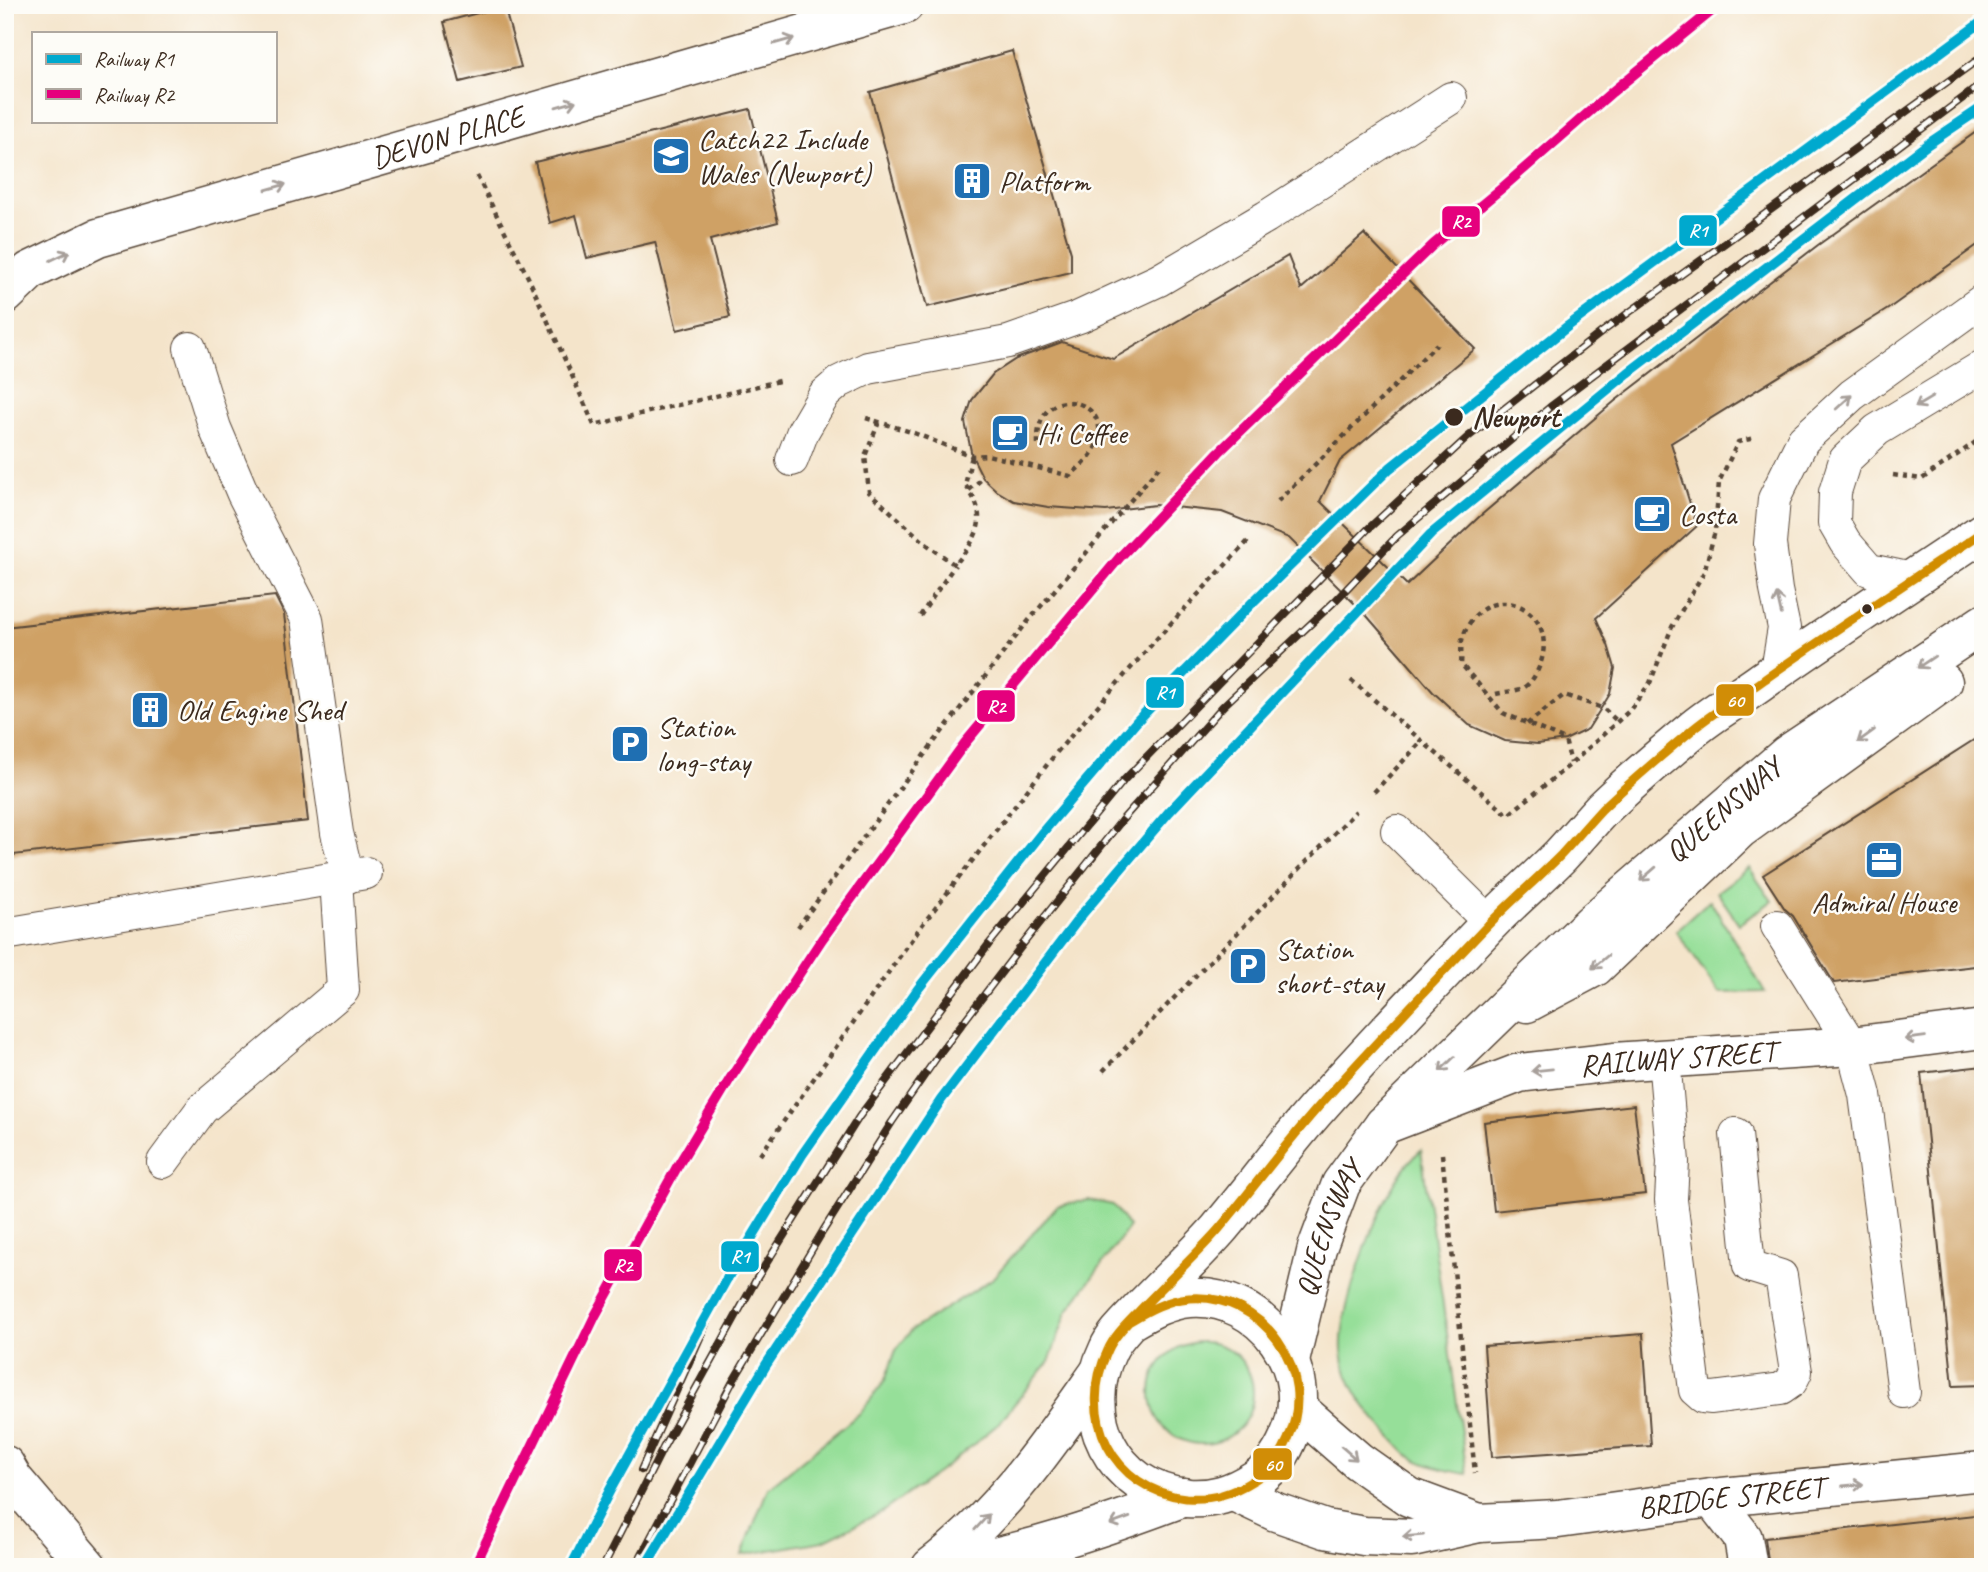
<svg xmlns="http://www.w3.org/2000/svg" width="1988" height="1572" font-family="Caveat,sans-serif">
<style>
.green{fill:#96df99;stroke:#68845c;stroke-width:2}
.building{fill:#cfa165}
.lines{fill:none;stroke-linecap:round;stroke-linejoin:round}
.lane-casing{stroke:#574638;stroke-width:34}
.street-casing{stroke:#574638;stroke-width:41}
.secondary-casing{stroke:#574638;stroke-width:41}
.path{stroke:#574638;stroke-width:4.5;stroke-dasharray:5 5;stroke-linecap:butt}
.lane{stroke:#fff;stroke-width:32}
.street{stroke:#fff;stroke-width:38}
.secondary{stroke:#fff;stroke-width:38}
.rail-casing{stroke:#3b2a1e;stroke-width:8}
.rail{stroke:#fdfcf7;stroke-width:5;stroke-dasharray:16;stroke-linecap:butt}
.bus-1-casing{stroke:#fdfcf7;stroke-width:14}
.bus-1{stroke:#d18d06;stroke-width:9}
.rail-1-casing{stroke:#fdfcf7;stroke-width:16}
.rail-2-casing{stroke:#fdfcf7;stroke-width:16}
.rail-1{stroke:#00a9ce;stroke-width:10}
.rail-2{stroke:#e5007d;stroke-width:10}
.oneway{stroke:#a79f9a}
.stop-dot{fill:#3b2a1e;stroke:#fdfcf7;stroke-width:2.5}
.labels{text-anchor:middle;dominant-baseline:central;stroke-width:5;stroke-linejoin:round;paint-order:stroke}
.street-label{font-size:30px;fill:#3b2a1e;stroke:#fdfcf7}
.poi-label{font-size:30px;fill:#3b2a1e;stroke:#fdfcf7;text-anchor:start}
.stop-label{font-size:30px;font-weight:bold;fill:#3b2a1e;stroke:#fdfcf7;text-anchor:start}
.line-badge{stroke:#fdfcf7;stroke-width:2.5}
.badge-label{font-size:19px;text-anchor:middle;font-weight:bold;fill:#fff}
</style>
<rect width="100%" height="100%" fill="#fdfcf7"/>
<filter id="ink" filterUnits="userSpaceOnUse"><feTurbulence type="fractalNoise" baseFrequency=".0143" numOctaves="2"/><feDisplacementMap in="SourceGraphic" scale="14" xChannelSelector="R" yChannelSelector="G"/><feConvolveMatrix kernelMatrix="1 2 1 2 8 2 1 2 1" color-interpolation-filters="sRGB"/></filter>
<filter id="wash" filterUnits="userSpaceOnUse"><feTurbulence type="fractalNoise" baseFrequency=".00686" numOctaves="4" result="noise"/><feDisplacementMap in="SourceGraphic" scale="28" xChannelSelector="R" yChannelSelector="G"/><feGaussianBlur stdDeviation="1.57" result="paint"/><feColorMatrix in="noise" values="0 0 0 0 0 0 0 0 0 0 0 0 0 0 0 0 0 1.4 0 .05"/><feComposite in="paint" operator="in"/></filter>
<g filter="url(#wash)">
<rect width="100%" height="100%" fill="#f4e4ca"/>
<!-- green -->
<g class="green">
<path d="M 1749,868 L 1772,901 L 1739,924 L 1717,892 Z"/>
<path d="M 1710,900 L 1765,992 L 1719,993 L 1676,931 Z"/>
<path d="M 1421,1150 L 1467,1474 C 1447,1471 1428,1467 1411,1457 C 1404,1452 1398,1444 1392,1438 C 1369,1413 1345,1387 1342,1351 C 1339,1305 1377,1208 1403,1170 C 1408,1162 1415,1156 1421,1150 Z"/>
<path d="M 1089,1200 L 1113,1205 L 1129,1227 L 1067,1312 L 1049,1362 L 997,1425 L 946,1467 L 882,1512 L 823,1541 L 742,1555 L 768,1488 L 860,1413 L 884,1382 L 896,1350 L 912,1330 L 992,1279 L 1057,1206 Z"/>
<circle cx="1202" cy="1393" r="51"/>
</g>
<g id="blocks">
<!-- building -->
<g class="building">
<path d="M 504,6 L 521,67 L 460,82 L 444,22 Z"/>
<path d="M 1012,51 L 1071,253 L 1071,272 L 927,307 L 870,92 Z"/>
<path d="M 750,109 L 778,222 L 710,240 L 730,317 L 677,330 L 655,242 L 587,258 L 576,215 L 550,223 L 535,162 Z"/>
<path d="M 1983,127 L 1983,241 L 1888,309 L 1671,443 L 1697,526 L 1596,618 L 1608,645 L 1615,668 L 1610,694 L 1588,729 L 1565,740 L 1538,744 L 1505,741 L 1469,725 L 1433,692 L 1367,616 L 1289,538 L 1222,512 L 1155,505 L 1106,511 L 1048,507 L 1014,501 L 997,491 L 983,478 L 972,456 L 965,422 L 972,400 L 993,374 L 1016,359 L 1062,342 L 1113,359 L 1288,256 L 1301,289 L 1364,234 L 1475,349 L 1340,461 L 1320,501 L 1407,585 L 1479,517 L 1615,401 L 1818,245 Z"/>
<path d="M 275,596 L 284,614 L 308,821 L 5,856 L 5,627 Z"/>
<path d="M 1983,734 L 1983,965 L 1834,983 L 1793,916 L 1785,909 L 1763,875 Z"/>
<path d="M 1983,1066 L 1983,1385 L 1953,1386 L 1921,1073 Z"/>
<path d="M 1634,1105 L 1645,1194 L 1494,1211 L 1484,1122 Z"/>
<path d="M 1643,1334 L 1651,1446 L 1492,1457 L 1484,1346 Z"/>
<path d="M 1983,1514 L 1983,1567 L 1769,1567 L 1765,1538 Z"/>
</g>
</g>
</g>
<g filter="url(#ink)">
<use href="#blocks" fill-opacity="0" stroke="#574638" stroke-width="2"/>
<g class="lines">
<!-- lane casing -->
<g class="lane-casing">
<g id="lane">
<path d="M 190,348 L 215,428 L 243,494 L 307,619 L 337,833 L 348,877"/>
<path d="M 792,460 L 803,431 L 824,395 L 839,382 L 868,368 L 1008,342 L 1079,317 L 1159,280 L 1266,217 L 1451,98"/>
<path d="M 1912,579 L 1869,570 L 1845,542 L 1834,523 L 1835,492 L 1845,460 L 1877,430 L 1983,366"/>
<path d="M 1777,671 L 1784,628 L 1776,590 L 1770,544 L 1774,499 L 1803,440 L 1852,395 L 1983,300"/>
<path d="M 1397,831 L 1490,923"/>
<path d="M 1777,926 L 1852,1046 L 1865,1095 L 1904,1392"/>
<path d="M 5,934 L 366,873"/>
<path d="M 1664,1059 L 1673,1162 L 1671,1200 L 1695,1390 L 1703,1397 L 1712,1398 L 1781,1389 L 1791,1382 L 1796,1372 L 1781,1276 L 1749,1266 L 1736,1134"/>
<path d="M 163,1162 L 202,1109 L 343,990 L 336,879"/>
</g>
</g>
<!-- street casing -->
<g class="street-casing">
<g id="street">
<path id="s1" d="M 1384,1125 L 1519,1073 L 1614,1062 L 1852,1046 L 1983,1029"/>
<path d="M 1297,1408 L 1358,1461 L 1409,1497 L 1479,1523"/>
<path id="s2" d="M 1234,1492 L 1276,1512 L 1325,1529 L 1364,1536 L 1412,1538 L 1479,1523 L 1558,1519 L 1712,1498 L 1983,1471"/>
<path d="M 1712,1498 L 1743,1538 L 1748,1567"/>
</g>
</g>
<!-- secondary casing -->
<g class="secondary-casing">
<g id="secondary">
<path id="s3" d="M 5,295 L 30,271 L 98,238 L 904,5"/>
<path d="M 1527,1003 L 1595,967 L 1740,829 L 1943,682"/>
<path d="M 1130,1321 C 1149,1310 1167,1300 1189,1298 C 1262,1292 1320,1371 1288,1439 C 1281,1455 1270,1471 1254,1480 C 1232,1494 1212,1500 1186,1498 C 1112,1490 1076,1415 1108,1350 C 1115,1334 1130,1321 1142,1308 C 1167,1282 1194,1257 1218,1230 C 1253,1189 1285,1144 1321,1104 C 1375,1043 1432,984 1488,925 C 1511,901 1536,880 1560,856 C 1574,841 1588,824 1602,809 C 1630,782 1661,756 1691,731 C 1713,712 1741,697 1765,679 C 1836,629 1910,581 1983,532"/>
<path id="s4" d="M 1290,1361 L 1317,1248 L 1341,1184 L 1384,1125 L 1592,923 L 1788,754 L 1983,624"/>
<path d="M 5,1465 L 13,1479 L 88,1567"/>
<path d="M 931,1567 C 1002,1513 1047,1446 1098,1374"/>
<path d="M 946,1567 C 1029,1552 1105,1527 1184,1497"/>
</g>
</g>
<!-- path -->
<g class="path">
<path d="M 477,176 L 529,279 L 594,425 L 783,380"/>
<path d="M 866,418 L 914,433 L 972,456 L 988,455 L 1070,476 C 1079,467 1090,459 1095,448 C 1119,400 1035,376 1038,444"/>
<path d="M 879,422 L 865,456 L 869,492 L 925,543 L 955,565 C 977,537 991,519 965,485 L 972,456"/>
<path d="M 1893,475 L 1922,479 L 1983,437"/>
<path d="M 969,490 L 983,478"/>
<path d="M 1278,501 L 1437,344"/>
<path d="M 920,616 L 955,565"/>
<path d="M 1351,680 L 1508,815 L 1571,764 L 1629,711 L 1650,683 L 1672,627 L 1704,572 L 1715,531 L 1719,482 L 1738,442 L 1754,438"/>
<path d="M 1496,694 C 1504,692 1516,691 1523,688 C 1532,683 1538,671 1541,662 C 1559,603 1483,577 1463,637 C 1460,645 1462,655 1461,664 L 1503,713 L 1565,740 L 1571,763"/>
<path d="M 1527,724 L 1564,695 L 1603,708 L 1617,721"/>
<path d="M 1374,792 L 1422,741"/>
<path d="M 798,927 L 924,755 L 1025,625 L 1159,467"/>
<path d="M 1103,1071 L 1356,811"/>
<path d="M 1442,1154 L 1475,1473"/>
<path d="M 760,1155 L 919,929 L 1057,752 L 1160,635 L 1250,539"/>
</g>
<!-- lane -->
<use href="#lane" class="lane"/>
<!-- street -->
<use href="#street" class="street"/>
<!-- secondary -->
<use href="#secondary" class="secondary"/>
<!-- rail casing -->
<g class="rail-casing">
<g id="rail">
<path d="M 641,1470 L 725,1282"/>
<path d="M 646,1566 L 766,1365 L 941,1100 L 1083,913 L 1169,812 L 1431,534 L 1628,373 L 1928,144 L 1983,107"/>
<path d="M 603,1567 L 663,1448 L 757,1278 L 859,1117 L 989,944 L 1125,779 L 1368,529 L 1468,437 L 1602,332 L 1983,56"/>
<path d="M 635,1567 L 732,1383 L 823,1231 L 892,1122 L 942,1050 L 1023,944 L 1122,820 L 1223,706 L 1334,602 L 1397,536 L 1550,407 L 1983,83"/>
</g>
</g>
<!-- rail -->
<use href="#rail" class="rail"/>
<!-- bus-1 casing -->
<g class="bus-1-casing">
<path id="bus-1" d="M 1130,1321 C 1149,1310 1167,1300 1189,1298 C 1262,1292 1320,1371 1288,1439 C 1281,1455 1270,1471 1254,1480 C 1232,1494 1212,1500 1186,1498 C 1112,1490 1076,1415 1108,1350 C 1115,1334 1130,1321 1142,1308 C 1167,1282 1194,1257 1218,1230 C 1253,1189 1285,1144 1321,1104 C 1375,1043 1432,984 1488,925 C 1511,901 1536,880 1560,856 C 1574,841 1588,824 1602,809 C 1630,782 1661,756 1691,731 C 1713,712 1741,697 1765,679 C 1836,629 1910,581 1983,532"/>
</g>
<!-- bus-1 -->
<use href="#bus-1" class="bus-1"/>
<!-- rail-1 casing -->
<g class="rail-1-casing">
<g id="rail-1">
<path d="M 571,1567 L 610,1490 L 725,1282 L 802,1155 L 918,989 L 1041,834 L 1137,721 L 1253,602 L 1390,468 L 1568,326 L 1983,21"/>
<path d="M 645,1567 L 766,1365 L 941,1100 L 1083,913 L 1169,812 L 1431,534 L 1628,373 L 1928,144 L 1983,107"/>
</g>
</g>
<!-- rail-2 casing -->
<g class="rail-2-casing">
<path id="rail-2" d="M 474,1567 L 595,1316 L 677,1167 L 730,1079 L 822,939 L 965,743 L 1120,557 L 1219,452 L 1434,244 L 1502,188 L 1612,92 L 1719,5"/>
</g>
<!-- rail-1 -->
<use href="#rail-1" class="rail-1"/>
<!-- rail-2 -->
<use href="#rail-2" class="rail-2"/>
</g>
<!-- one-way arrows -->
<defs><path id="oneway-shaft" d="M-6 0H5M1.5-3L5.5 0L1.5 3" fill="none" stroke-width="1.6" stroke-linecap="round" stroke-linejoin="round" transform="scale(1.75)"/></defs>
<g class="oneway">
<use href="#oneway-shaft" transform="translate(784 41) rotate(-16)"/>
<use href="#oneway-shaft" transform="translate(566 104) rotate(-16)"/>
<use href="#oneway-shaft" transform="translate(276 187) rotate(-16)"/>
<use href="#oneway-shaft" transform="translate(60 256) rotate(-26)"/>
<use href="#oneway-shaft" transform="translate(1844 402) rotate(-42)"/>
<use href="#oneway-shaft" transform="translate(1924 402) rotate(149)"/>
<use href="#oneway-shaft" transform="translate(1779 604) rotate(-103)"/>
<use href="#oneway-shaft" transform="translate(1926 662) rotate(146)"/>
<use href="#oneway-shaft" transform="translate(1866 736) rotate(144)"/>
<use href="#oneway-shaft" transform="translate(1648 874) rotate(139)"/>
<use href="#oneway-shaft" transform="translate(1600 962) rotate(140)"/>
<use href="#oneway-shaft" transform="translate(1915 1038) rotate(173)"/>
<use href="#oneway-shaft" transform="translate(1447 1064) rotate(136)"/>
<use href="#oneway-shaft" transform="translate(1542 1070) rotate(174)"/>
<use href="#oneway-shaft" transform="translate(1349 1453) rotate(41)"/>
<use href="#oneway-shaft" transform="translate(1853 1485) rotate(-5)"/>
<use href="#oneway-shaft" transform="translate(1120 1521) rotate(160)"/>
<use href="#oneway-shaft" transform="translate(982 1522) rotate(-47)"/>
<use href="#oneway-shaft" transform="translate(1413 1536) rotate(175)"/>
</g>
</g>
<!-- icons -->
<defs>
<g id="school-square" transform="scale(2.0125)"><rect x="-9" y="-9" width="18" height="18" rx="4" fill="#1f6fb2" stroke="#fdfcf7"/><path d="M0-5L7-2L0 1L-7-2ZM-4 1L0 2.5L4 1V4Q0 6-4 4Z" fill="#fff"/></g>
<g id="building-square" transform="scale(2.0125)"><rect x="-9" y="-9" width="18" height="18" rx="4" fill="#1f6fb2" stroke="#fdfcf7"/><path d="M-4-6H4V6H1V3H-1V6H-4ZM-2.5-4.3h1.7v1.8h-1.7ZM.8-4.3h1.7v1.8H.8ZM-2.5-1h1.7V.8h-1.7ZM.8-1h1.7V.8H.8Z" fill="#fff"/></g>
<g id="cafe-square" transform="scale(2.0125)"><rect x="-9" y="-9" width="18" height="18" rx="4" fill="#1f6fb2" stroke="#fdfcf7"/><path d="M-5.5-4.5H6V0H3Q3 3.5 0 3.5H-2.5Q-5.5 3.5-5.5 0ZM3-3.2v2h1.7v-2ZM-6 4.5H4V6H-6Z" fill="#fff"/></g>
<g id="parking-square" transform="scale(2.0125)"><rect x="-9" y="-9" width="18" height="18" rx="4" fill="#1f6fb2" stroke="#fdfcf7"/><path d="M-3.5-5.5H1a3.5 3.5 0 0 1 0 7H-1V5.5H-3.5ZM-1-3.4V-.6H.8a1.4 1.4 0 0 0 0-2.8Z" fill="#fff"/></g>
<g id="office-square" transform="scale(2.0125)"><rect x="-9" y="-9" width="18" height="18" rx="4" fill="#1f6fb2" stroke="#fdfcf7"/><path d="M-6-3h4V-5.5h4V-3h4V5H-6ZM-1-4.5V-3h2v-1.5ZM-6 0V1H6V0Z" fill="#fff"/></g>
</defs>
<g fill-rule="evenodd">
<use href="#school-square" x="671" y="156"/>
<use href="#building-square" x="972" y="181"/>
<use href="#cafe-square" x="1010" y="433"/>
<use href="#cafe-square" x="1652" y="514"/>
<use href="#building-square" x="150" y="710"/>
<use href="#parking-square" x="630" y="744"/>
<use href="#office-square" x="1884" y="860"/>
<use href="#parking-square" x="1248" y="966"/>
</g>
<!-- markers -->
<g class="stop-dot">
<circle cx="1454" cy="417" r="10"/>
<circle cx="1867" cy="609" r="6"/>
</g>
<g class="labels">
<!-- street labels -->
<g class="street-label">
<text stroke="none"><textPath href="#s3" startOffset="474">DEVON PLACE</textPath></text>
<text stroke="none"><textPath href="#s4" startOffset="721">QUEENSWAY</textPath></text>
<text stroke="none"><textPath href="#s1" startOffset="304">RAILWAY STREET</textPath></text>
<text stroke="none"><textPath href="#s4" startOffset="138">QUEENSWAY</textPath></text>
<text stroke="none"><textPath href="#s2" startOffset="508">BRIDGE STREET</textPath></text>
</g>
<!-- poi labels -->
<g class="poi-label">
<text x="698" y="139">Catch22 Include<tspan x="698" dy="34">Wales (Newport)</tspan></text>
<text x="999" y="181">Platform</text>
<text x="1037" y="433">Hi Coffee</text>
<text x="1679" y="514">Costa</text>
<text x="177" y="710">Old Engine Shed</text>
<text x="657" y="727">Station<tspan x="657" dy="34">long-stay</tspan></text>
<text x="1884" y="902" text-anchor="middle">Admiral House</text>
<text x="1275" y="949">Station<tspan x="1275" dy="34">short-stay</tspan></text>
</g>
<!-- stop labels -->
<g class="stop-label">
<text x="1472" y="417">Newport</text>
</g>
</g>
<g class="line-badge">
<rect x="1441" y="205" width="40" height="33" rx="7" fill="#e5007d"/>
<rect x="1678" y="214" width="40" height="33" rx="7" fill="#00a9ce"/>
<rect x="1145" y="676" width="40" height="33" rx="7" fill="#00a9ce"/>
<rect x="1715" y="683" width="40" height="34" rx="7" fill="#d18d06"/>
<rect x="976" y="689" width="40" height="34" rx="7" fill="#e5007d"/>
<rect x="720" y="1240" width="40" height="33" rx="7" fill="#00a9ce"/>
<rect x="603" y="1248" width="40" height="34" rx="7" fill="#e5007d"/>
<rect x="1252" y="1447" width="41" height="34" rx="7" fill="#d18d06"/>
</g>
<g class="badge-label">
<text x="1461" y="228">R2</text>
<text x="1698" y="237">R1</text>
<text x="1165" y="699">R1</text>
<text x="1735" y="707">60</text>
<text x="996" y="713">R2</text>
<text x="740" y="1263">R1</text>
<text x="623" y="1272">R2</text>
<text x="1273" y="1471">60</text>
</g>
<!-- margin -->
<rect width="1988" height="1572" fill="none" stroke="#fdfcf7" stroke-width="28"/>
<!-- legend -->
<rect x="32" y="32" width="245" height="91" fill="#fdfcf7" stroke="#afa8a0" stroke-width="2"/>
<rect x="46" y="54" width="35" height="10" fill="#00a9ce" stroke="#afa8a0" stroke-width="2"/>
<text x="94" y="66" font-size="21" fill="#3b2a1e">Railway R1</text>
<rect x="46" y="89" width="35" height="10" fill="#e5007d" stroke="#afa8a0" stroke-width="2"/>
<text x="94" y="102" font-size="21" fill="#3b2a1e">Railway R2</text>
</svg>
